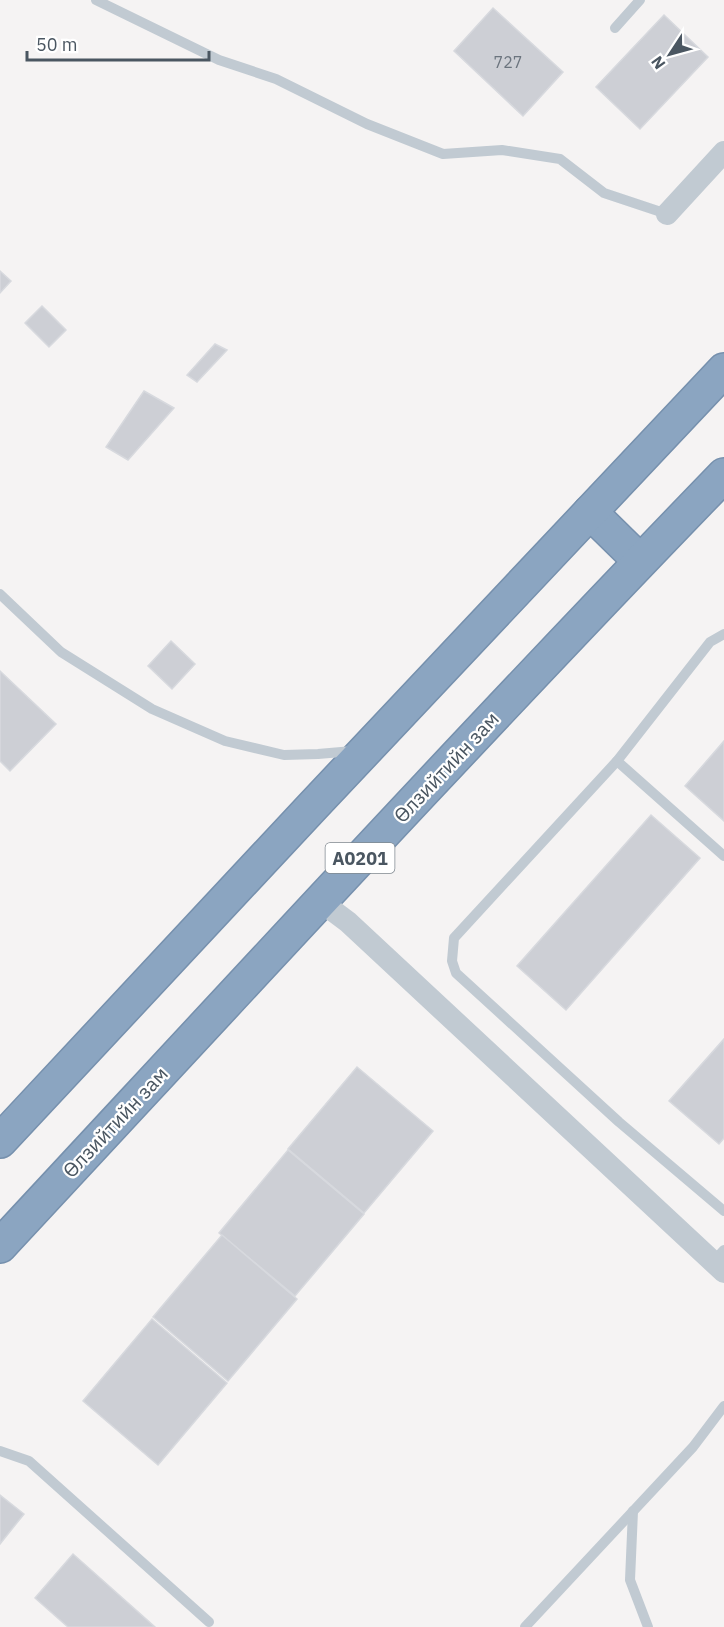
<svg xmlns="http://www.w3.org/2000/svg" width="724" height="1627" font-family="'IBM Plex Sans',sans-serif">
<style>
.building{fill:#cdcfd5;stroke:#d7d9de;stroke-width:1.5}
.lines{fill:none;stroke-linecap:round;stroke-linejoin:round}
.highway-casing{stroke:#7690ad;stroke-width:36}
.lane{stroke:#c1cad2;stroke-width:10}
.street{stroke:#c1cad2;stroke-width:22}
.highway{stroke:#8ba5c1;stroke-width:33}
.labels{text-anchor:middle;dominant-baseline:central;stroke-width:4.5;stroke-linejoin:round;paint-order:stroke}
.number-label{font-size:16px;fill:#6b747e}
.shield{fill:#fff;stroke:#808990;stroke-width:1.5}
.shield-label{font-size:18px;font-weight:bold;fill:#4a5661}
.street-label{font-size:20px;fill:#4a5661;stroke:#fff}
</style>
<rect width="100%" height="100%" fill="#f5f3f3"/>
<!-- building -->
<g class="building">
<path d="M 493,8 L 563,72 L 523,116 L 454,51 Z"/>
<path d="M 664,15 L 708,57 L 640,129 L 596,87 Z"/>
<path d="M 0,271 L 11,281 L 0,293 Z"/>
<path d="M 42,306 L 66,330 L 49,347 L 25,323 Z"/>
<path d="M 215,344 L 227,350 L 197,382 L 187,375 Z"/>
<path d="M 144,391 L 174,408 L 128,460 L 106,447 Z"/>
<path d="M 171,641 L 195,664 L 172,689 L 148,666 Z"/>
<path d="M 0,671 L 56,724 L 10,771 L 0,761 Z"/>
<path d="M 724,741 L 724,821 L 685,786 Z"/>
<path d="M 651,815 L 700,858 L 566,1010 L 517,966 Z"/>
<path d="M 724,1039 L 724,1138 L 719,1144 L 669,1101 Z"/>
<path d="M 357,1067 L 433,1131 L 364,1213 L 288,1149 Z"/>
<path d="M 288,1150 L 364,1214 L 295,1296 L 219,1233 Z"/>
<path d="M 222,1235 L 297,1299 L 228,1381 L 153,1317 Z"/>
<path d="M 152,1319 L 227,1383 L 158,1465 L 83,1401 Z"/>
<path d="M 0,1495 L 24,1514 L 0,1544 Z"/>
<path d="M 73,1554 L 155,1627 L 68,1627 L 35,1598 Z"/>
</g>
<g class="lines">
<!-- highway casing -->
<g class="highway-casing">
<g id="highway">
<path d="M 590,512 L 640,561"/>
<path d="M 0,1141 L 312,807 L 724,370"/>
<path d="M 0,1246 C 240,988 479,728 724,475"/>
</g>
</g>
<!-- lane -->
<g class="lane">
<path d="M 96,0 L 219,60 L 276,79 L 367,124 L 443,154 L 502,150 L 560,159 L 604,193 L 667,214"/>
<path d="M 615,28 L 640,0"/>
<path d="M 0,594 L 61,652 L 152,709 L 225,741 L 284,755 L 318,754 L 353,751"/>
<path d="M 724,634 L 710,642 L 617,761 L 454,938 L 452,961 L 456,973 L 619,1122 L 724,1211"/>
<path d="M 617,761 L 724,856"/>
<path d="M 713,1262 L 724,1250"/>
<path d="M 0,1451 L 29,1461 L 209,1622"/>
<path d="M 633,1511 L 630,1580 L 648,1627"/>
<path d="M 525,1627 L 693,1447 L 724,1406"/>
</g>
<!-- street -->
<g class="street">
<path d="M 667,214 L 724,152"/>
<path d="M 320,901 L 348,922 L 724,1272"/>
</g>
<!-- highway -->
<use href="#highway" class="highway"/>
</g>
<g class="labels">
<!-- number labels -->
<g class="number-label">
<text x="508" y="62">727</text>
</g>
<!-- shield labels -->
<rect class="shield" x="325.5" y="843" width="69" height="30" rx="4.5"/>
<g class="shield-label">
<text x="360" y="858">A0201</text>
</g>
<!-- street labels -->
<g class="street-label">
<text transform="translate(446 767) rotate(-47)">Өлзийтийн зам</text>
<text transform="translate(115 1122) rotate(-47)">Өлзийтийн зам</text>
</g>
</g>
<!-- north arrow -->
<g transform="translate(670 54) rotate(234)" stroke="#ffffff" stroke-width="4.5" paint-order="stroke">
<path d="M0-4.5L10 22L0 15L-10 22Z" fill="#4a5661"/>
<text y="-9" font-size="16" font-weight="bold" text-anchor="middle" fill="#4a5661">N</text>
</g>
<!-- scale -->
<path d="M27 51v9h182v-9" fill="none" stroke="#4a5661" stroke-width="3"/>
<text x="36" y="51" font-size="18" fill="#4a5661" stroke="#ffffff" stroke-width="4.5" paint-order="stroke">50 m</text>
</svg>
